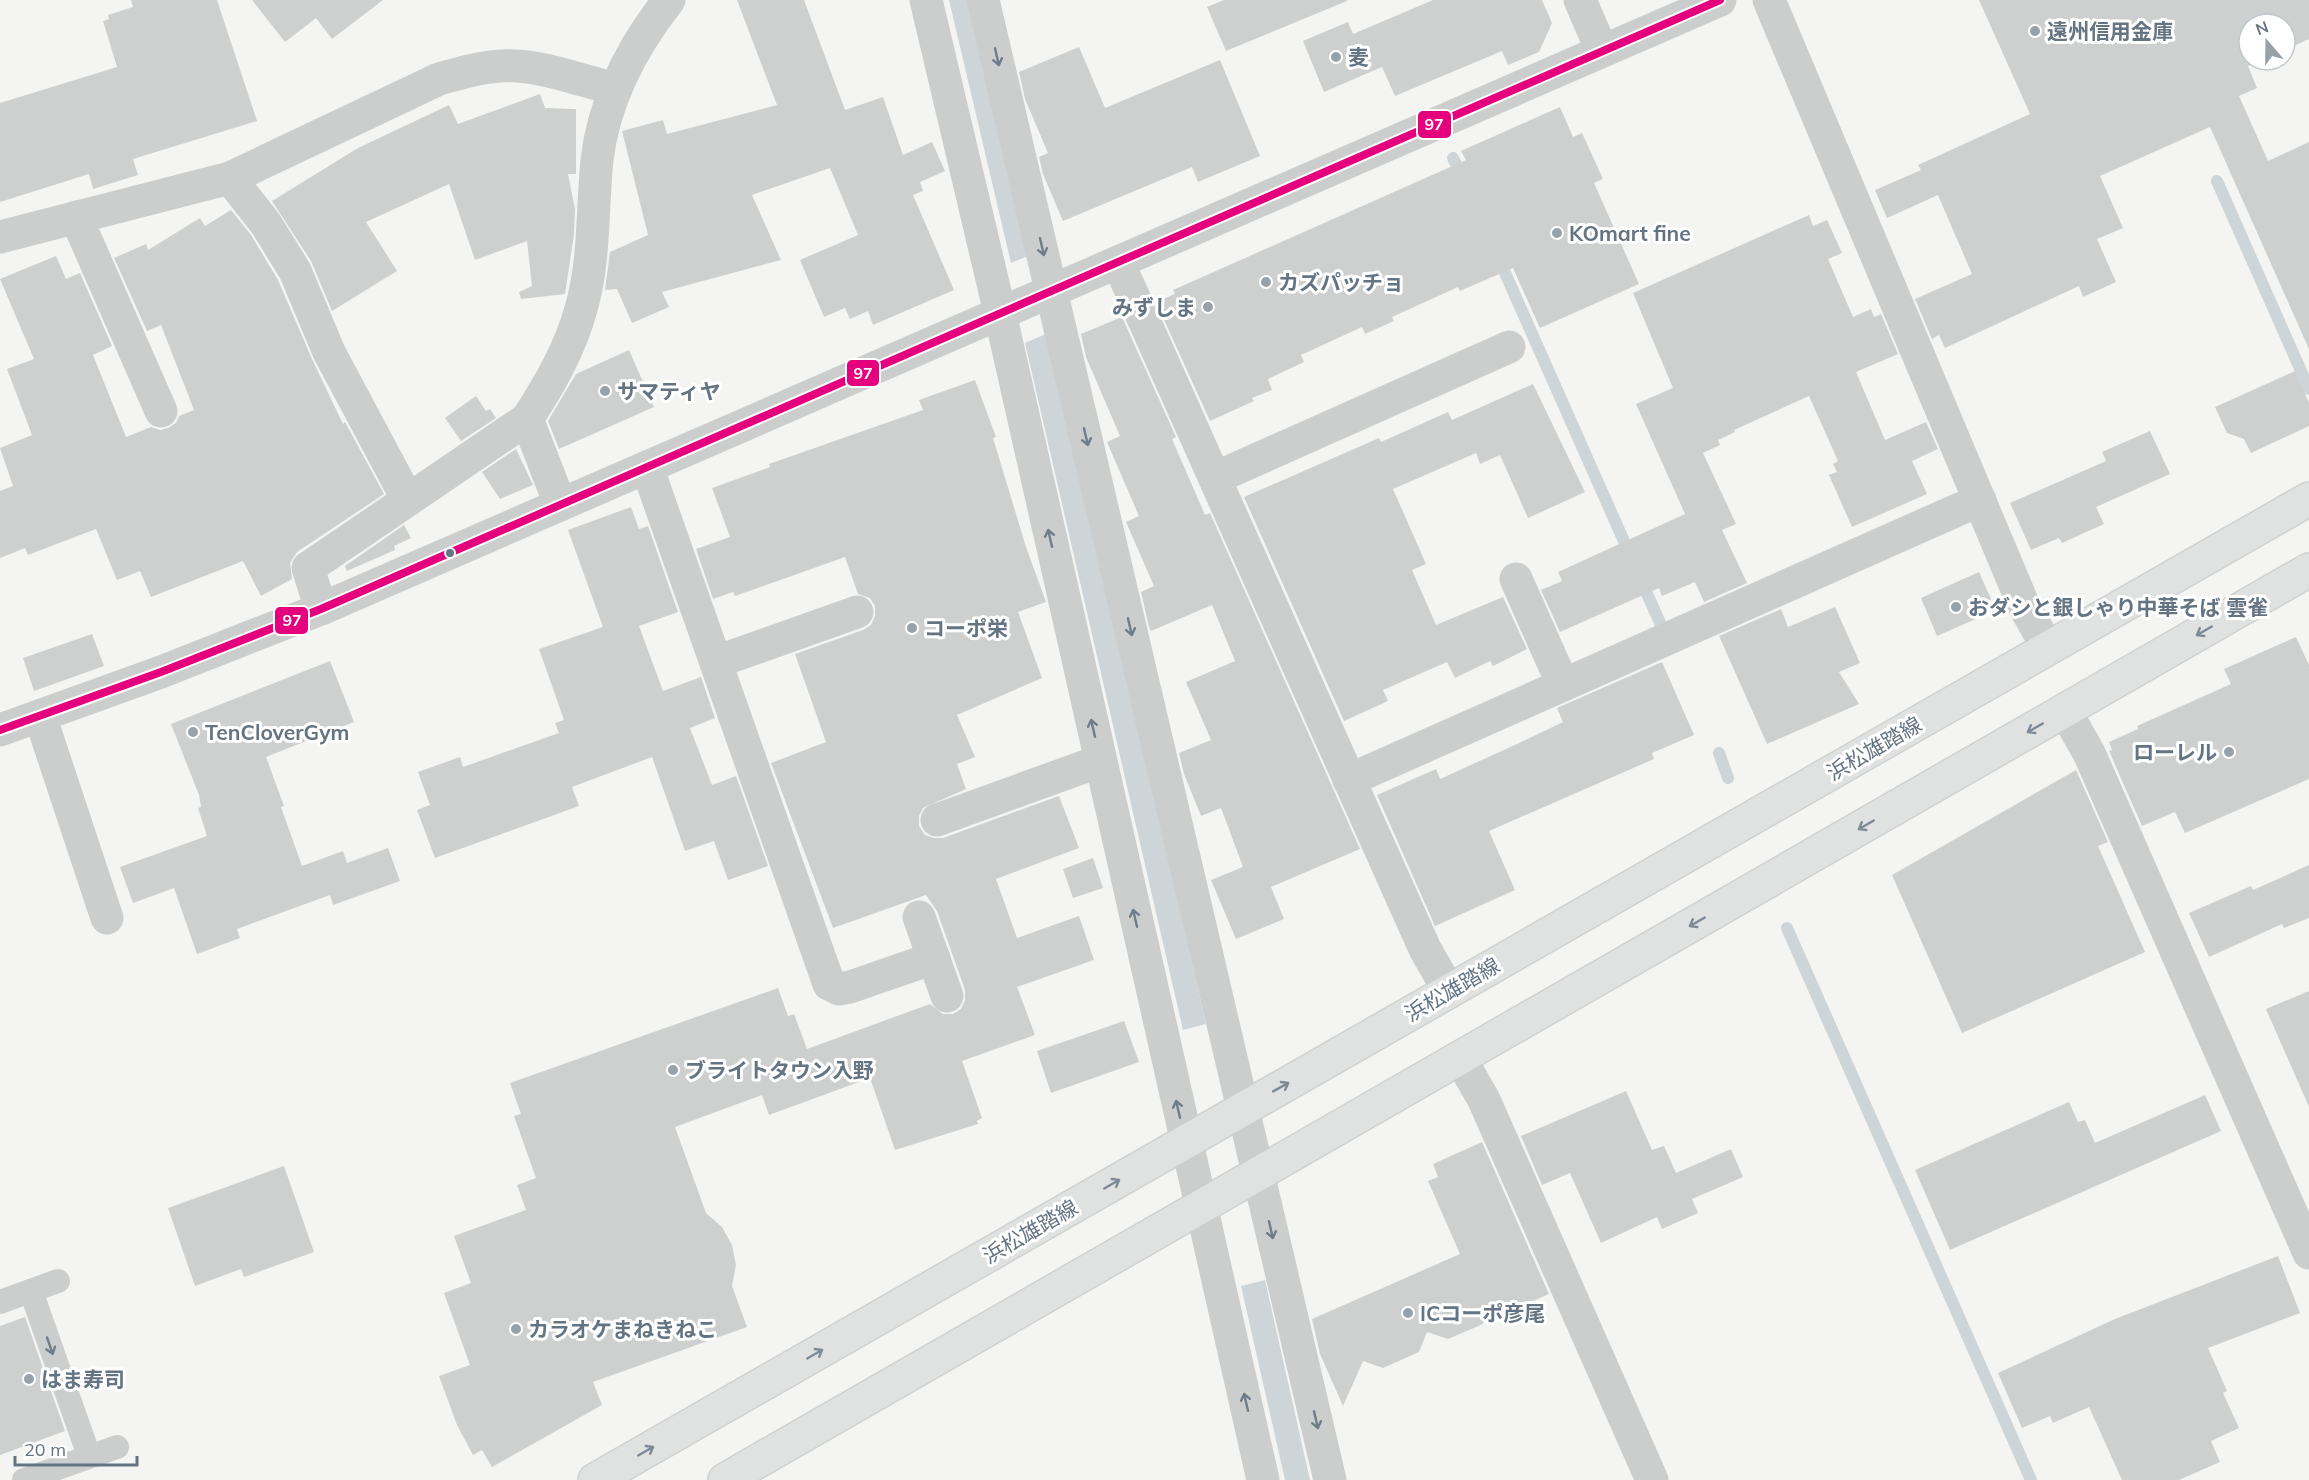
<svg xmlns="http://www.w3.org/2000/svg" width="2309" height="1480" font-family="Mulish,'Noto Sans JP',sans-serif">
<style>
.water{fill:#ced5d8}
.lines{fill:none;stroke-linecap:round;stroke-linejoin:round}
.stream{stroke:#ced5d8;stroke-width:12}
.building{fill:#ced0d0}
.primary-casing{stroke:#d0d1d1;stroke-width:36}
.service{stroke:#cccece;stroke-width:24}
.minor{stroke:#cccece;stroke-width:33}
.tertiary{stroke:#cccece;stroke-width:33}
.primary{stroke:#e0e1e1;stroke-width:33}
.bus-1-casing{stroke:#fff;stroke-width:12}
.bus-1{stroke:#e5007d;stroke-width:8}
.oneway{stroke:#6e7d8a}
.oneway2{stroke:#7d8a96}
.poi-dot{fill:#96a1aa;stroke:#fff;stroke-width:2}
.bus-dot{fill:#647483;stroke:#fff;stroke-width:2}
.labels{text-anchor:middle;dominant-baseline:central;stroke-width:6;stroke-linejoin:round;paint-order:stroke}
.poi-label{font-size:21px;font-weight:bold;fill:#647483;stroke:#fff;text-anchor:start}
.street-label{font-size:21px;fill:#647483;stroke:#fff}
.line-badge{stroke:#fff;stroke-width:2}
.badge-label{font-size:16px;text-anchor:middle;font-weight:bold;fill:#fff}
</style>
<rect width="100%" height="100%" fill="#f4f5f3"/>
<!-- water -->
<g class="water">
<path d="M 949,0 L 967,0 L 1028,256 L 1011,263 Z"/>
<path d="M 1048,333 L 1206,1024 L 1183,1030 L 1025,343 Z"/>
<path d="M 1265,1280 L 1310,1480 L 1285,1480 L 1241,1286 Z"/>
</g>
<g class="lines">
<!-- stream -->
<g class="stream">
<path d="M 1453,158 L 1463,178"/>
<path d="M 2217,181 L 2309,389"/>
<path d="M 1498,257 L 1631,557"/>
<path d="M 1640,578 L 1661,625"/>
<path d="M 1719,753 L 1728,778"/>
<path d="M 1787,928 L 2031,1480"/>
</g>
</g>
<!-- building -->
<g class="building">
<path d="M 131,0 L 217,0 L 257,121 L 133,159 L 138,175 L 93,189 L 89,174 L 0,202 L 0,103 L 117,67 L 103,21 L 109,19 L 108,15 L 133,7 Z"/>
<path d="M 252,0 L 383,0 L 332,39 L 316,18 L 285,42 Z"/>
<path d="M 737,0 L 804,0 L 845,110 L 883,97 L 903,155 L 932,142 L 945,171 L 920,182 L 923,191 L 913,195 L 954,290 L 873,325 L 868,311 L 850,319 L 845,308 L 824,317 L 800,260 L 858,235 L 830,168 L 752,195 L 781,260 L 662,292 L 669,307 L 632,323 L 617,289 L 605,290 L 610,252 L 648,235 L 622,131 L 663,120 L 667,134 L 777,105 Z"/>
<path d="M 1224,0 L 1347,0 L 1347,1 L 1226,51 L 1207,7 Z"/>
<path d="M 1433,0 L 1542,0 L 1552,23 L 1539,52 L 1508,65 L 1502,51 L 1395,96 L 1382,67 L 1324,92 L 1303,41 L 1348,22 L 1353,34 Z"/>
<path d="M 1979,0 L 2309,0 L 2309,39 L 2285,50 L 2285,24 L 2249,24 L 2249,60 L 2262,60 L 2248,66 L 2257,88 L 2239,96 L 2268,161 L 2309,142 L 2309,349 L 2210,127 L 2100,176 L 2123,228 L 2097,239 L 2116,282 L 2083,297 L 2079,286 L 1945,348 L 1939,335 L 1932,339 L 1915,299 L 1972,274 L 1938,195 L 1887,218 L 1875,190 L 1921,170 L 1918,165 L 2030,114 Z"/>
<path d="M 1079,47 L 1105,108 L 1220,60 L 1260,156 L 1198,182 L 1192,167 L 1063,221 L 1043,174 L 1039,157 L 1048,153 L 1025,99 L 1019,72 Z"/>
<path d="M 540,94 L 545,108 L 576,109 L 576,174 L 568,174 L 575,209 L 574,234 L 565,294 L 521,299 L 519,292 L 532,286 L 527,241 L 475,260 L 449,184 L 366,222 L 397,271 L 332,311 L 311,261 L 272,201 L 358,148 L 449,105 L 458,124 Z"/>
<path d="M 1560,107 L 1573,137 L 1582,133 L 1603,179 L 1594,183 L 1639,284 L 1540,328 L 1513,268 L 1460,291 L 1458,287 L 1392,317 L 1394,321 L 1365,334 L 1362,327 L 1301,355 L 1304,362 L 1268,379 L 1272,390 L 1252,398 L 1254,401 L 1210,421 L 1156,302 L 1175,294 L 1173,290 L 1466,160 L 1461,151 Z"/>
<path d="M 231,210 L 251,235 L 278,280 L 312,359 L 343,424 L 345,422 L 384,494 L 297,552 L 290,563 L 292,579 L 261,596 L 243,561 L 151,597 L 140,571 L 117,580 L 96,529 L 28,555 L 25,548 L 0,558 L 0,491 L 13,486 L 0,448 L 32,435 L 7,369 L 34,359 L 0,279 L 56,256 L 66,279 L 80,273 L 112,346 L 93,355 L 126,437 L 151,427 L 160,430 L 168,428 L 176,423 L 179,416 L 194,410 L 161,325 L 147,331 L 114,258 L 146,244 L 148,250 L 200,218 L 205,226 Z"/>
<path d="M 1809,215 L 1813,226 L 1827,220 L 1842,253 L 1828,259 L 1853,317 L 1871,309 L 1874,317 L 1881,314 L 1898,354 L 1856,372 L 1885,440 L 1926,422 L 1938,449 L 1912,461 L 1927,494 L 1852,527 L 1829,475 L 1837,472 L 1833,464 L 1838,461 L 1809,396 L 1734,430 L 1735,432 L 1718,440 L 1720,445 L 1703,453 L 1736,524 L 1722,530 L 1747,583 L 1704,602 L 1695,582 L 1662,596 L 1659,588 L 1560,632 L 1541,590 L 1562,581 L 1558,572 L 1685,514 L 1636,404 L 1673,388 L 1633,293 Z"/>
<path d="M 1122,317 L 1176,437 L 1172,439 L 1205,515 L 1210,513 L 1360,849 L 1271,887 L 1284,919 L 1236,939 L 1211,880 L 1243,867 L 1221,808 L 1201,816 L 1184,774 L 1179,753 L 1211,740 L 1186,682 L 1235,661 L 1212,605 L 1151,631 L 1149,627 L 1141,592 L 1154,586 L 1126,522 L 1139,516 L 1107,442 L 1120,436 L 1086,357 L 1081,334 Z"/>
<path d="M 629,350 L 654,407 L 559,449 L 548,421 L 576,374 Z"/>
<path d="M 2295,371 L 2309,403 L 2309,426 L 2251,453 L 2244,439 L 2227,433 L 2215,407 Z"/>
<path d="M 975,380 L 996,437 L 993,438 L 1026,547 L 1046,602 L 1018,612 L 1042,678 L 957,715 L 975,757 L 957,764 L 966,789 L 923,808 L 919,816 L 919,826 L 925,835 L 934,838 L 943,838 L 1059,796 L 1079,848 L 996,879 L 1017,938 L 1079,916 L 1094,960 L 1017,987 L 1035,1035 L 962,1061 L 982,1118 L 977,1121 L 978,1124 L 895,1150 L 870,1078 L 769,1115 L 762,1095 L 675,1127 L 706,1213 L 722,1227 L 732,1245 L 736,1265 L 732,1286 L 747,1327 L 593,1382 L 602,1405 L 492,1467 L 482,1450 L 473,1455 L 457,1425 L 439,1376 L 470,1365 L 444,1293 L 471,1283 L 454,1236 L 526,1210 L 517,1185 L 536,1178 L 514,1116 L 521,1114 L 510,1083 L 778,988 L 788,1016 L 794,1014 L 807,1049 L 930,1004 L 943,1014 L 953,1014 L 961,1009 L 965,1000 L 965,990 L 937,911 L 926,895 L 833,928 L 771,763 L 826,742 L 795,654 L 863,630 L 871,625 L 875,616 L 875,606 L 870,598 L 858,594 L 845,557 L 735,596 L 733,592 L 713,599 L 696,549 L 730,537 L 712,488 L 770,467 L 769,464 L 923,410 L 919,400 Z"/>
<path d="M 1533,384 L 1585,492 L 1528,518 L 1500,455 L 1480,464 L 1476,453 L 1393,489 L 1426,564 L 1412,570 L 1436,625 L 1503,597 L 1527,649 L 1493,666 L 1490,661 L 1455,678 L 1447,662 L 1383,690 L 1388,701 L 1344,721 L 1244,497 L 1379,438 L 1381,442 L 1448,412 L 1452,420 Z"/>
<path d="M 476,396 L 486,411 L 490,409 L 496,418 L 461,441 L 445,418 Z"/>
<path d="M 2150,431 L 2170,474 L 2096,507 L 2104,524 L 2062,543 L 2059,538 L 2031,550 L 2010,503 L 2106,461 L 2102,452 Z"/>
<path d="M 516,449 L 533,485 L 500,499 L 482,472 Z"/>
<path d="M 631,507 L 639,529 L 648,526 L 678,612 L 639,626 L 663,691 L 701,677 L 715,718 L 690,728 L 712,785 L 736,776 L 768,866 L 728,880 L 714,841 L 685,851 L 652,757 L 572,787 L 579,806 L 435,858 L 417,810 L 430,805 L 418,772 L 460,757 L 463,767 L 559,733 L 555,723 L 564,720 L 539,649 L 603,627 L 568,530 Z"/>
<path d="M 404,525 L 411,538 L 394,546 L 395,550 L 347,571 L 345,566 Z"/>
<path d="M 1979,572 L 1991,599 L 1985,615 L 1937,636 L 1921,598 Z"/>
<path d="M 1835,607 L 1860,663 L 1839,672 L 1859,704 L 1767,744 L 1719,636 L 1781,609 L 1788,627 Z"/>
<path d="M 92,634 L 104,666 L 34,691 L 23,658 Z"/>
<path d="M 2296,637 L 2309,665 L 2309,779 L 2185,833 L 2175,812 L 2142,826 L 2109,751 L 2112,750 L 2109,742 L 2138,729 L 2137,726 L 2231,684 L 2224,669 Z"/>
<path d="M 330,661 L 354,722 L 266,757 L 284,806 L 281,807 L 302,866 L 343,851 L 347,863 L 388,848 L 400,881 L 333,905 L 330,895 L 237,929 L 240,938 L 197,954 L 174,888 L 133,903 L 120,867 L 207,836 L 198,808 L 201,807 L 199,795 L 171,724 Z"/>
<path d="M 1662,662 L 1694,735 L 1652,753 L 1654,759 L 1489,831 L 1515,890 L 1435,926 L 1377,795 L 1436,769 L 1440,779 L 1517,744 L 1563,722 L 1557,708 Z"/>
<path d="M 2076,770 L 2108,842 L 2098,846 L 2145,952 L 1962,1033 L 1892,875 Z"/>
<path d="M 1093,858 L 1103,888 L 1073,898 L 1063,869 Z"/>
<path d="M 2309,865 L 2309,918 L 2284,928 L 2282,924 L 2209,957 L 2189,913 L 2251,886 L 2253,890 Z"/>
<path d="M 2309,991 L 2309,1107 L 2266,1009 Z"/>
<path d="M 1124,1021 L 1139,1062 L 1051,1093 L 1037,1051 Z"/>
<path d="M 1626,1091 L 1652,1150 L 1664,1146 L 1676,1173 L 1731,1149 L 1743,1177 L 1692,1199 L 1698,1213 L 1662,1229 L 1657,1217 L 1601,1243 L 1570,1173 L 1542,1185 L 1521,1136 Z"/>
<path d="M 2205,1095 L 2221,1131 L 1950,1250 L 1915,1170 L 2069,1102 L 2078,1122 L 2085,1120 L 2095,1143 Z"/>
<path d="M 1482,1142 L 1549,1294 L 1531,1302 L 1539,1321 L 1491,1303 L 1483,1324 L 1448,1339 L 1427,1332 L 1419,1352 L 1383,1368 L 1363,1361 L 1343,1406 L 1320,1354 L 1312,1319 L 1460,1254 L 1428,1181 L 1438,1177 L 1433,1164 Z"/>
<path d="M 284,1166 L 314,1252 L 244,1277 L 241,1269 L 195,1286 L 168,1208 Z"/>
<path d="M 2278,1256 L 2300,1313 L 2208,1348 L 2227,1391 L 2223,1393 L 2239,1428 L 2211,1441 L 2220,1462 L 2179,1480 L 2122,1480 L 2089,1407 L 2053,1423 L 2050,1416 L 2022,1428 L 1998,1373 L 2115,1319 Z"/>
<path d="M 25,1317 L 65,1431 L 0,1455 L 0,1326 Z"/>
</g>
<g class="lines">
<!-- primary casing -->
<g class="primary-casing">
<g id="primary">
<path d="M 595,1480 L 2309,499"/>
<path d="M 725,1480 L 2309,570"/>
</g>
</g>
<!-- service -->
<g class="service">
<path d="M 31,1291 L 89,1456"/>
<path d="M 0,1302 L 58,1281"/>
<path d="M 24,1480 L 117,1447"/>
</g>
<!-- minor -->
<g class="minor">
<path d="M 926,0 L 1000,313 L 1263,1480"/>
<path d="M 983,0 L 1330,1480"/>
<path d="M 1769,0 L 2024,606 L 2048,648"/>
<path d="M 230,178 L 266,224 L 295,271 L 329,352 L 408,500"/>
<path d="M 76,217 L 161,411"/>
<path d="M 0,237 L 230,178 L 439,79 C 460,73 480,67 502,66 C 539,64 579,80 615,89"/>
<path d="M 1118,262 L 1425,949 L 1449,991"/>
<path d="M 527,419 L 560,504"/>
<path d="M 647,467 L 829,984 L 839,989 L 850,987 L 934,958"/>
<path d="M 1215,478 L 1509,347"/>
<path d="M 1516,579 L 1563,685"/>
<path d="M 321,609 L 308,568 L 527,419 C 550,384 570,349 581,309 C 595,261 592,209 597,160 C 604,99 632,47 669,0"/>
<path d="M 716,662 L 857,612"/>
<path d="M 2065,711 L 2089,753 L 2309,1253"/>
<path d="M 40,716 L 107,918"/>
<path d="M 1349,780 L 1980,500"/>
<path d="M 937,820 L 1100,761"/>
<path d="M 919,917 L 947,996"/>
<path d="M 1460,1058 L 1484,1100 L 1652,1480"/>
</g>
<!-- tertiary -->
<g class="tertiary">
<path d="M 1580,0 L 1602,51"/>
<path d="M 0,730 L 161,672 L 321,609 L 1720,0"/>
</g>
<!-- primary -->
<use href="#primary" class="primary"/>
<!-- bus-1 casing -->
<g class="bus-1-casing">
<path id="bus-1" d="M 0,730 L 161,672 L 321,609 L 1720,0"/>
</g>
<!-- bus-1 -->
<use href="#bus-1" class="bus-1"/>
</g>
<!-- one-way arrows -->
<defs><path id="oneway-shaft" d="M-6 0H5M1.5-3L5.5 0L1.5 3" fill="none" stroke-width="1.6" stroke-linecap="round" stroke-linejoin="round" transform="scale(1.5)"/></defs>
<g class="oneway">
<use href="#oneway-shaft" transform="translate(997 57) rotate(77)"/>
<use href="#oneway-shaft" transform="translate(1042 247) rotate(77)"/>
<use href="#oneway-shaft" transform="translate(1086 437) rotate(77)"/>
<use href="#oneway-shaft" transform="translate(1050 538) rotate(-103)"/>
<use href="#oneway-shaft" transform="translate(1130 627) rotate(77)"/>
<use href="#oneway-shaft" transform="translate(1093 728) rotate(-103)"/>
<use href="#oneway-shaft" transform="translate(1135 918) rotate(-103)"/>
<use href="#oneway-shaft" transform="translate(1178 1109) rotate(-103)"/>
<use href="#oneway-shaft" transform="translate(1271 1230) rotate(77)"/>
<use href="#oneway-shaft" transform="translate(50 1346) rotate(71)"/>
<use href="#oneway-shaft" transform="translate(1246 1402) rotate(-103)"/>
<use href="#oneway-shaft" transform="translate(1316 1420) rotate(77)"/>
</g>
<g class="oneway2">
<use href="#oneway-shaft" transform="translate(2204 631) rotate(150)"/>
<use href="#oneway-shaft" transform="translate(2035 728) rotate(150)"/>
<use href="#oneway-shaft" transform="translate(1866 825) rotate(150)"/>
<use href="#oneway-shaft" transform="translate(1697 922) rotate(150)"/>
<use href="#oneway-shaft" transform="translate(1281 1087) rotate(-29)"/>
<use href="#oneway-shaft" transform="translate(1112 1184) rotate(-30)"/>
<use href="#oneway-shaft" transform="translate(815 1354) rotate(-30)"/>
<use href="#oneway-shaft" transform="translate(646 1451) rotate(-30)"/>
</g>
<!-- markers -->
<g class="poi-dot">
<circle cx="2035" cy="31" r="6"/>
<circle cx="1336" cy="57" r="6"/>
<circle cx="1557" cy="233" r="6"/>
<circle cx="1266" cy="282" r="6"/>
<circle cx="1208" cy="307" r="6"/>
<circle cx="605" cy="391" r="6"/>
<circle cx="1956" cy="607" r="6"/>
<circle cx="912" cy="628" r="6"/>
<circle cx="193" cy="732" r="6"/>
<circle cx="2229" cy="752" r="6"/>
<circle cx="673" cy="1070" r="6"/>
<circle cx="1408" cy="1313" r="6"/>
<circle cx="516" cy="1329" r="6"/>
<circle cx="29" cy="1379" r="6"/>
</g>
<circle class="bus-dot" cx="450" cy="553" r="5"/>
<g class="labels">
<!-- poi labels -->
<g class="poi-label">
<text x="2047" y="31">遠州信用金庫</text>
<text x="1348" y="57">麦</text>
<text x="1569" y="233">KOmart fine</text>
<text x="1278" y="282">カズパッチョ</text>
<text x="1196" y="307" text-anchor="end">みずしま</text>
<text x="617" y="391">サマティヤ</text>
<text x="1968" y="607">おダシと銀しゃり中華そば 雲雀</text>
<text x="924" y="628">コーポ栄</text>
<text x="205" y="732">TenCloverGym</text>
<text x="2217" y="752" text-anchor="end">ローレル</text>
<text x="685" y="1070">ブライトタウン入野</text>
<text x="1420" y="1313">ICコーポ彦尾</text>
<text x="528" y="1329">カラオケまねきねこ</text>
<text x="41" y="1379">はま寿司</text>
</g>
<!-- street labels -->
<g class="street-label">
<text transform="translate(1874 748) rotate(-30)">浜松雄踏線</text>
<text transform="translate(1452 989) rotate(-30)">浜松雄踏線</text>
<text transform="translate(1030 1231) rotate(-30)">浜松雄踏線</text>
</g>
</g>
<g class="line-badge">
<rect x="1417" y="110" width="35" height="29" rx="6" fill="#e5007d"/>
<rect x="846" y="359" width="34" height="28" rx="6" fill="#e5007d"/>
<rect x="274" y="606" width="35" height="29" rx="6" fill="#e5007d"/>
</g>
<g class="badge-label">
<text x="1434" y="130">97</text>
<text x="863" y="379">97</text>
<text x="292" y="626">97</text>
</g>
<!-- north arrow -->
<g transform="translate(2267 42) rotate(340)"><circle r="28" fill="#ffffff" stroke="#c1c7cd" stroke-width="1.5"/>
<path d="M0-4.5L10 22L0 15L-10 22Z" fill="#96a1aa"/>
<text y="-9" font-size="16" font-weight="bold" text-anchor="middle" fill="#647483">N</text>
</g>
<!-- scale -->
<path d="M15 1456v9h122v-9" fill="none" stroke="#647483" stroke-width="3"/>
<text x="24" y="1456" font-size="18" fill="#647483" stroke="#ffffff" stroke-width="4.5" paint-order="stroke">20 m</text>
</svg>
